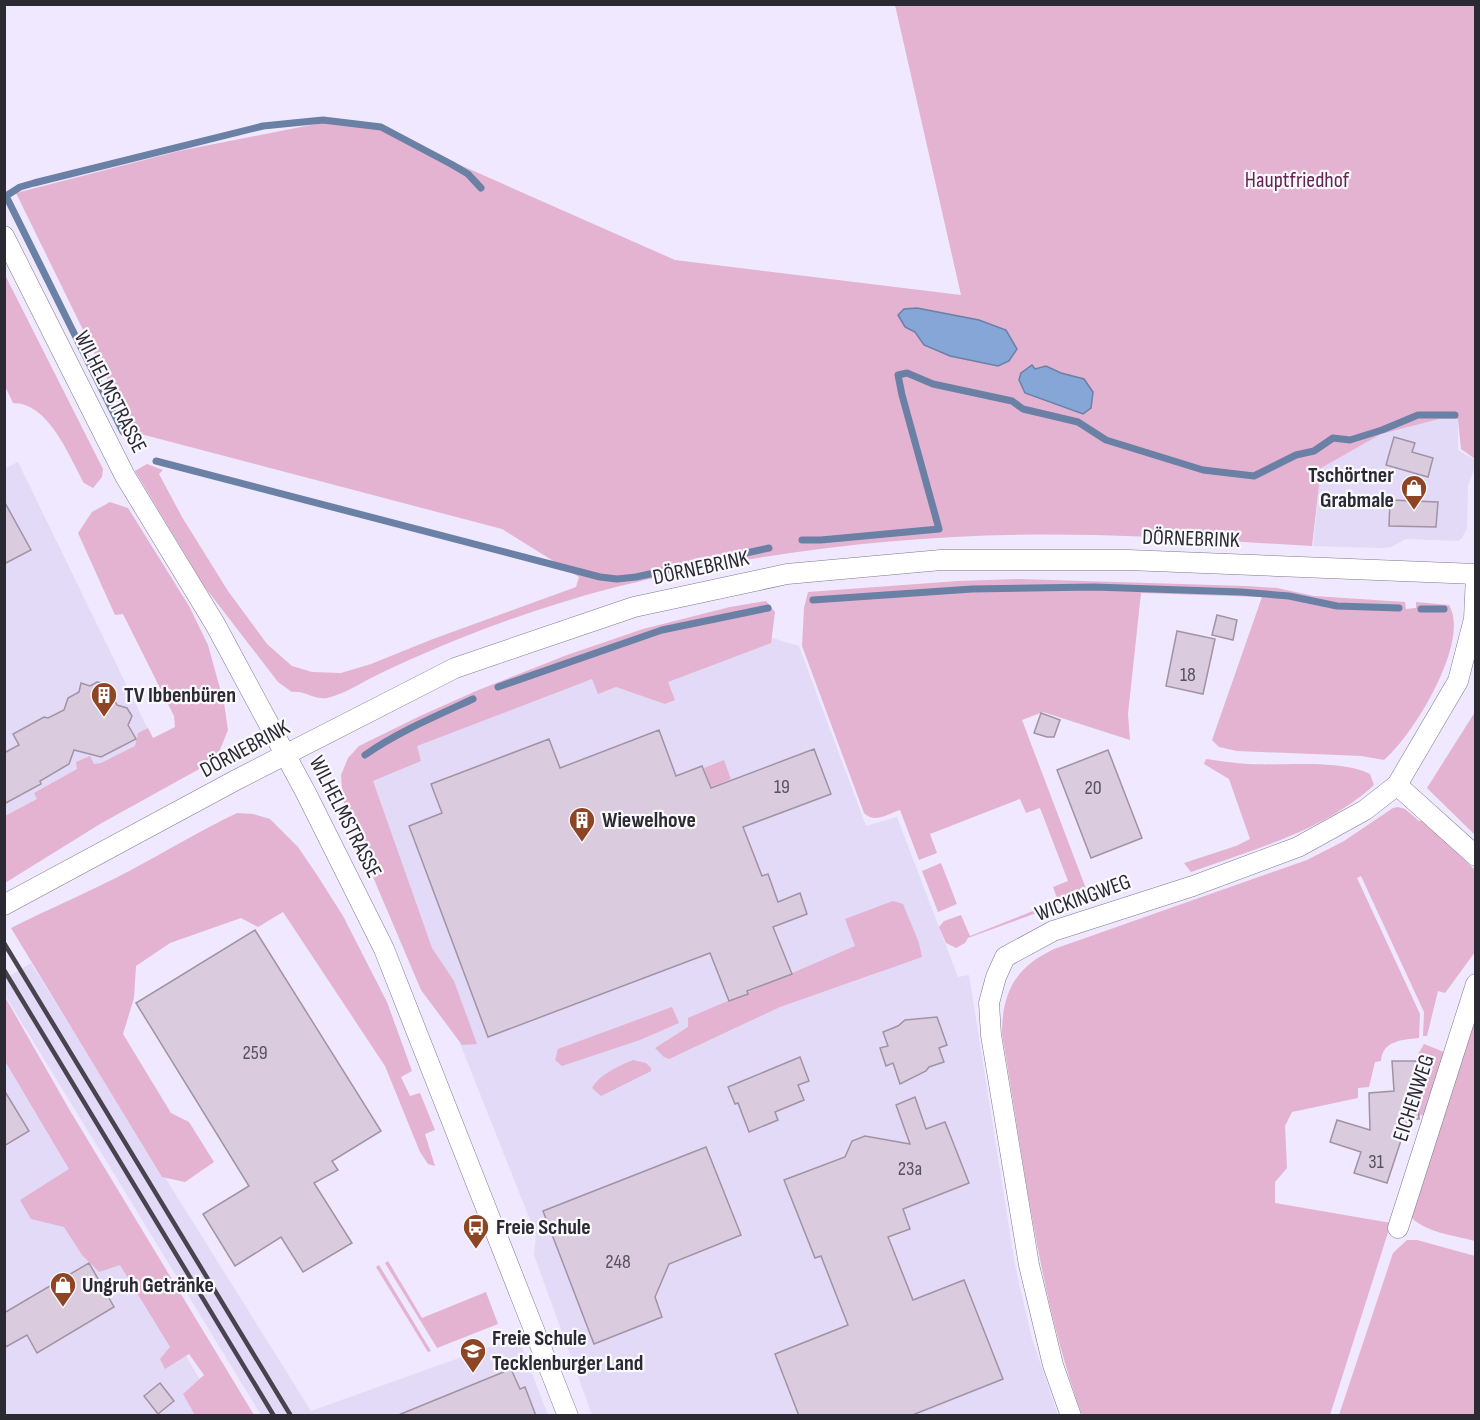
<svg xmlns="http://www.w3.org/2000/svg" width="1480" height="1420" font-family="'Sofia Sans Condensed',sans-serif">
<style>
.built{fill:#e3daf7}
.green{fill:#e4b3d1}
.water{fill:#85a6d6;stroke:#6a80a4;stroke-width:1.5}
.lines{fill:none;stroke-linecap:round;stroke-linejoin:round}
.stream{stroke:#6a80a4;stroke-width:7}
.building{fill:#dacbde;stroke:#a193a4;stroke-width:1.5}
.street-casing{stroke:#7f798c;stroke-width:21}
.street{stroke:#fff;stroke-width:20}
.rail{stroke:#47444e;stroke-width:4.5}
.labels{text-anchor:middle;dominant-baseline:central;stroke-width:4.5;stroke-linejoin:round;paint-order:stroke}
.number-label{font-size:20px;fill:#57525c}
.park-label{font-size:22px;fill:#642451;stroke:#faf9fd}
.street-label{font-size:22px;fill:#2b2931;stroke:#faf9fd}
.poi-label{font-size:22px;font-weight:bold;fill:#2b2931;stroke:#faf9fd;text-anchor:start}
</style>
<rect width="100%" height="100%" fill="#efe8fe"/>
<!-- built -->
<g class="built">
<path d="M 1458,415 L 1458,450 L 1476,461 L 1475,467 L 1468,485 L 1467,528 L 1462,538 L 1458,541 L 1406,539 L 1391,547 L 1380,548 L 1313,546 L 1322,458 L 1379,426 Z"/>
<path d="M 18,462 L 158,750 L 5,832 L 4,469 Z"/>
<path d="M 676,636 L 769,637 L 799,646 L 866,826 L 897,817 L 958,977 L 969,975 L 1015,1265 L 1032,1339 L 1058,1415 L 592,1415 L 534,1255 L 536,1235 L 358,786 L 361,762 Z"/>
<path d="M 31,963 L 311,1411 L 518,1337 L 548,1415 L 261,1415 L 5,995 L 5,979 Z"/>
<path d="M 4,1030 L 189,1361 L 221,1415 L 5,1415 Z"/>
</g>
<!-- green -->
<g class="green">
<path d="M 895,5 L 1475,5 L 1475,459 L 1461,449 L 1458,419 L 1439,419 L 1381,434 L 1321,468 L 1312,546 C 1240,542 1168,537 1096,535 C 935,531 773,548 616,587 C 550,604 485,627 423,654 C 406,661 391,668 375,676 C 359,684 344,694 327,698 C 314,700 304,690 292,692 L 278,682 L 204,586 L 135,471 L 147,464 L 163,470 L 159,474 L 182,517 L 228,591 L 267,644 L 292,666 L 312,672 L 341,673 L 371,664 L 433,639 L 576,587 L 579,577 L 502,529 L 133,432 L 16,193 L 179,151 L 321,123 L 372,126 L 675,260 L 961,295 Z"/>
<path d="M 4,273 L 103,469 L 102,477 L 93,488 L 84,483 C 69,456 49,403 13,403 L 5,386 Z"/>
<path d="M 110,502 L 128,508 L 189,606 L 208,645 L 224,703 L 228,730 L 219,752 L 201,768 L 100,824 L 5,883 L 5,816 L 37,799 L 34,793 L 77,769 L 76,762 L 90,756 L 94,764 L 101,763 L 135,746 L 138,733 L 148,728 L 153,738 L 175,727 L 174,716 L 123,614 L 115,615 L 78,533 L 92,512 Z"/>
<path d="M 1019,579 L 1246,586 L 1277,588 L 1314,596 L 1405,602 L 1406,609 L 1416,608 L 1416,602 L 1449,605 C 1471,641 1413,736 1384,760 L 1362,756 L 1237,751 L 1219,747 L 1212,740 L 1262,597 L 1141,593 L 1128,714 L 1130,740 L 1043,712 L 1022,720 L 1088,894 L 968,938 L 965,943 L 956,948 L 946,943 L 939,927 L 944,921 L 961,915 L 970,936 L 1058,901 L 1053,887 L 1068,881 L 1040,808 L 1026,813 L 1020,799 L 930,834 L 937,853 L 919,860 L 900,810 C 888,814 874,824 864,813 L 802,646 L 804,608 L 808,592 L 958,581 Z"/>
<path d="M 766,601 L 775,612 L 771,643 L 668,682 L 675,700 L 665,704 L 616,687 L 598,694 L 592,679 L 417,746 L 421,761 L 373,781 L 432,948 L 454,981 L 477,1044 L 462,1045 L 421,990 L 376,884 L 343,800 L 341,775 L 348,758 L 359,746 L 420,716 L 476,691 L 567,655 L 643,629 L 730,607 Z"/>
<path d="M 1475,712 L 1476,835 L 1475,835 L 1427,788 Z"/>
<path d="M 1206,759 C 1220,761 1234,763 1248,764 C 1283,766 1340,759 1370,774 L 1374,785 C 1324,831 1254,849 1191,872 L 1184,863 L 1236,846 L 1250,839 L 1229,779 L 1204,764 Z"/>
<path d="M 724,760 L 731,779 L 711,787 L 704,768 Z"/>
<path d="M 1398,807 L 1405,809 L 1419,821 L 1424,820 L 1475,870 L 1475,952 L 1445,993 L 1438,991 L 1427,1036 L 1423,1036 L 1424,1012 L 1361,876 L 1357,878 L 1420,1014 L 1419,1038 C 1402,1040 1383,1040 1381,1061 L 1375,1062 L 1369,1087 L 1358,1088 L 1358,1098 L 1292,1112 L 1285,1126 L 1287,1168 L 1275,1182 L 1275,1203 L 1391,1223 L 1330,1415 L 1082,1415 C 1038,1294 1024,1161 1002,1034 C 1002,991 1016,967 1054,949 L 1307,860 L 1344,841 L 1393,808 Z"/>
<path d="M 237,813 L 253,814 L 270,819 L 298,847 L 319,878 L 343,916 L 387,1002 L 412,1071 L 401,1077 L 410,1096 L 420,1093 L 435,1130 L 425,1134 L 435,1166 L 428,1164 L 420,1152 L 385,1066 L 283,912 L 258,927 L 241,918 L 170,943 L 136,966 L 134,998 L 123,1034 L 171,1113 L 189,1122 L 214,1162 L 185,1182 L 162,1177 L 11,928 C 50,908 92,891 131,870 C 167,851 201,830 237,813 Z"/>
<path d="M 941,863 L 957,904 L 938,912 L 922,871 Z"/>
<path d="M 893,901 L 903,904 L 919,943 L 922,957 L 780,1007 L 669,1059 L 664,1057 L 655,1048 L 688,1027 L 688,1018 L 855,946 L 845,919 Z"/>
<path d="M 5,997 L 69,1109 L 254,1415 L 195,1415 L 183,1394 L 204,1375 L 189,1354 L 165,1369 L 160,1359 L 170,1347 L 120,1265 L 99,1272 L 82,1255 L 64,1227 L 31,1219 L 20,1200 L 69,1169 L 5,1061 Z"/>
<path d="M 672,1007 L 679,1023 L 640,1040 L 562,1066 L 555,1060 L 558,1049 Z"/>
<path d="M 1475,1017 L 1475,1241 C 1454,1235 1425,1233 1410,1216 Z"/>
<path d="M 1424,1044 L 1449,1054 L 1427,1116 L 1419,1115 L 1416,1058 Z"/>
<path d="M 633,1060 L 646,1063 L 651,1068 L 651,1071 L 601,1096 L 592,1088 C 600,1074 619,1066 633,1060 Z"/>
<path d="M 1407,1240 L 1417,1240 L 1475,1256 L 1475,1415 L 1339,1415 L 1393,1253 Z"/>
<path d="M 388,1261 L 422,1318 L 486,1292 L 498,1324 L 437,1348 L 385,1263 Z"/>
<path d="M 379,1265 L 431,1351 L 428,1352 L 376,1267 Z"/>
</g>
<!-- water -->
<g class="water">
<path d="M 917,308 L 979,320 L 1006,330 L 1017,349 L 1009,361 L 998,366 L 950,356 L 924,345 L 915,332 L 905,327 L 898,315 L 904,309 Z"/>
<path d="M 1032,365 L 1035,369 L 1046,366 L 1061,373 L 1084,379 L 1093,392 L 1091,408 L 1083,414 L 1025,393 L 1019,380 L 1021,373 Z"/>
</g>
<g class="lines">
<!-- stream -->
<g class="stream">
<path d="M 123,432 L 6,196 L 20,187 L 34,183 L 263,126 L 323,120 L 381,127 L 451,164 L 468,174 L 481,188"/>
<path d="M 156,461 L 600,577 L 617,579 L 636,577 L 769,548"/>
<path d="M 802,540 L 821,540 L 939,529 L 902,395 L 898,375 L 907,373 L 933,384 L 1012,401 L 1023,409 L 1078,422 L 1106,440 L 1203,470 L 1254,476 L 1296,455 L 1314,451 L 1333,438 L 1350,440 L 1382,430 L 1418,415 L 1455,415"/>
<path d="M 813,600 L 972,589 L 1094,587 L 1241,592 L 1289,596 L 1337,606 L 1399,608"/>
<path d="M 1421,609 L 1444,609"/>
<path d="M 498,687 L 662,630 L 768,608"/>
<path d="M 365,755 C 398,732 436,716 473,699"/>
</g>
</g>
<!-- building -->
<g class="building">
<path d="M 1394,437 L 1415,443 L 1412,452 L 1433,458 L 1428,477 L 1386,465 Z"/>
<path d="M 1390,500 L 1438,502 L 1436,527 L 1389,526 Z"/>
<path d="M 4,501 L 31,550 L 4,564 Z"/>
<path d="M 1217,615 L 1237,620 L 1233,640 L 1212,635 Z"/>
<path d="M 1177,631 L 1215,639 L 1203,694 L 1166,686 Z"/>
<path d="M 97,682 L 106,684 L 117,705 L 127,708 L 132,716 L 128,725 L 136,739 L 101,757 L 74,750 L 69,764 L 40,781 L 41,784 L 4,804 L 4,753 L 19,745 L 13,734 L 44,717 L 48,718 L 64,710 L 68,698 L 79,692 L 81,683 L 90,686 Z"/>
<path d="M 1041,713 L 1060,720 L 1054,737 L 1047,737 L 1034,733 Z"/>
<path d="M 659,730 L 676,776 L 702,766 L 711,788 L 814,749 L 831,794 L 743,827 L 762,876 L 768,874 L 778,902 L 800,893 L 807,914 L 773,927 L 792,974 L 747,991 L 748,994 L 729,1001 L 710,953 L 488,1037 L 409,826 L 442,813 L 431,784 L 549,739 L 560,768 Z"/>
<path d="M 1108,750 L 1142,838 L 1091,858 L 1057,770 Z"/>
<path d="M 255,930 L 381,1131 L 332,1161 L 338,1170 L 314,1183 L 352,1243 L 303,1272 L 281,1237 L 235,1266 L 203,1214 L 249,1186 L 136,1003 Z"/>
<path d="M 937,1017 L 947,1045 L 939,1048 L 944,1062 L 929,1067 L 926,1071 L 900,1084 L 893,1063 L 886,1066 L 880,1048 L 888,1046 L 883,1032 L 898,1026 L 905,1020 Z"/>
<path d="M 800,1057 L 809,1081 L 798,1085 L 804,1100 L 775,1112 L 778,1120 L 749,1132 L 738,1103 L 735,1104 L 728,1087 Z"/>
<path d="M 1392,1061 L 1416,1061 L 1419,1119 L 1408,1119 L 1387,1183 L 1354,1173 L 1361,1152 L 1330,1142 L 1337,1120 L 1370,1130 L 1369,1093 L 1394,1091 Z"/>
<path d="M 4,1090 L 29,1131 L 4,1146 Z"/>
<path d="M 915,1097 L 926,1129 L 945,1122 L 969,1183 L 903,1209 L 910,1229 L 888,1237 L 913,1300 L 964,1280 L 1003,1379 L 910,1416 L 799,1416 L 775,1354 L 848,1325 L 821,1256 L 815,1258 L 784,1180 L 845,1157 L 852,1141 L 865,1136 L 910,1144 L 896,1105 Z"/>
<path d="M 706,1147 L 741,1235 L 669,1264 L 655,1297 L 662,1317 L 594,1344 L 543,1211 Z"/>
<path d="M 89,1263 L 114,1307 L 37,1353 L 27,1335 L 4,1348 L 4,1313 Z"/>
<path d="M 511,1369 L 520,1389 L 525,1387 L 536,1416 L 396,1416 Z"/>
<path d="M 160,1383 L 174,1401 L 158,1414 L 144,1396 Z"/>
</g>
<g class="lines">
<!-- street casing -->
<g class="street-casing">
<g id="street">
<path d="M 4,236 L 125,476 L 215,624 L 306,793 L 384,949 L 568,1416"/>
<path d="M 1397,785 L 1476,856"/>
<path d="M 4,905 L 236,780 L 455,668 L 634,607 L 787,574 L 941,560 L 1128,560 L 1476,574"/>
<path d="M 1398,1228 L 1476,984"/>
<path d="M 1071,1416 L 1053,1365 L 1029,1265 L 991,1035 L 989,1003 L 996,977 L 1005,957 L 1053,931 L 1193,886 L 1298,847 L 1365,810 L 1397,785 L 1458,681 L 1474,619 L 1476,576"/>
</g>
</g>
<!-- street -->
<use href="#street" class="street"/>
<!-- rail -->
<g class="rail">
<path d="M 4,943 L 291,1416"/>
<path d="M 4,970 L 274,1416"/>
</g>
</g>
<!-- icons -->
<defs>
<g id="shop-pin" transform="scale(1.35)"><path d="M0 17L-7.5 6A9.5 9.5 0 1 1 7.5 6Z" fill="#8d4524" stroke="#faf9fd"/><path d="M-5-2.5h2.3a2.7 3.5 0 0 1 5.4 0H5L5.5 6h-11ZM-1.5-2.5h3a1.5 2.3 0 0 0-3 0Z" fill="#fff"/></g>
<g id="building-pin" transform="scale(1.35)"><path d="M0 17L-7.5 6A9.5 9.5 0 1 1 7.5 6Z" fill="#8d4524" stroke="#faf9fd"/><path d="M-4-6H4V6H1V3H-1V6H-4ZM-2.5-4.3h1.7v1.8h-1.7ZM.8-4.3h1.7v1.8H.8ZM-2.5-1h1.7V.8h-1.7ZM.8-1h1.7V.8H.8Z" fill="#fff"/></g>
<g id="bus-pin" transform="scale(1.35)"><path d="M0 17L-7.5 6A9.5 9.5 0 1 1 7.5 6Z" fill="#8d4524" stroke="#faf9fd"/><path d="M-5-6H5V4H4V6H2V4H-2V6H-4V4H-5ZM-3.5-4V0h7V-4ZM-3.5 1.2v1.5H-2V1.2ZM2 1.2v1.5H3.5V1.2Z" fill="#fff"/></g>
<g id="school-pin" transform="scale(1.35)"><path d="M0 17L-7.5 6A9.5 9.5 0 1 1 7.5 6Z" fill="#8d4524" stroke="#faf9fd"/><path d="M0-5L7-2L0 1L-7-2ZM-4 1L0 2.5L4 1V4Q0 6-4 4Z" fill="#fff"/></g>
</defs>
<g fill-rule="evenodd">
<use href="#shop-pin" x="1414" y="488"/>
<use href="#building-pin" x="104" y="695"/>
<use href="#building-pin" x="582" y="820"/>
<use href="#bus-pin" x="476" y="1227"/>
<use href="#shop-pin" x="63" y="1285"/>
<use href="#school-pin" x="473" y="1351"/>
</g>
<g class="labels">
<!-- number labels -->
<g class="number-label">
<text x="1188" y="675">18</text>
<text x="782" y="787">19</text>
<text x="1093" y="788">20</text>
<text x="255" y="1053">259</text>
<text x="1376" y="1162">31</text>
<text x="910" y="1169">23a</text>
<text x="618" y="1262">248</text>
</g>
<!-- park labels -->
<g class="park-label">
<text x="1297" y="180">Hauptfriedhof</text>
</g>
<!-- street labels -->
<g class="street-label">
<text transform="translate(110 392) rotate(63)">WILHELMSTRASSE</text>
<text transform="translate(1191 539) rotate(2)">DÖRNEBRINK</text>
<text transform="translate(701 568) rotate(-12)">DÖRNEBRINK</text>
<text transform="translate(245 749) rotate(-28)">DÖRNEBRINK</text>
<text transform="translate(345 817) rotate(63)">WILHELMSTRASSE</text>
<text transform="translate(1083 898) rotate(-20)">WICKINGWEG</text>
<text transform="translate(1414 1098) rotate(-72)">EICHENWEG</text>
</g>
<!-- poi labels -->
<g class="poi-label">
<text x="1394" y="475" text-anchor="end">Tschörtner<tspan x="1394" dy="25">Grabmale</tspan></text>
<text x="124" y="695">TV Ibbenbüren</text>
<text x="602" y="820">Wiewelhove</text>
<text x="496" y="1227">Freie Schule</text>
<text x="82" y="1285">Ungruh Getränke</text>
<text x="492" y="1338">Freie Schule<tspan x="492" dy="25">Tecklenburger Land</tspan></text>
</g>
</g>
<!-- border -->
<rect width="1480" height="1420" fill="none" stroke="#2b2931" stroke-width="12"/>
</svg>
